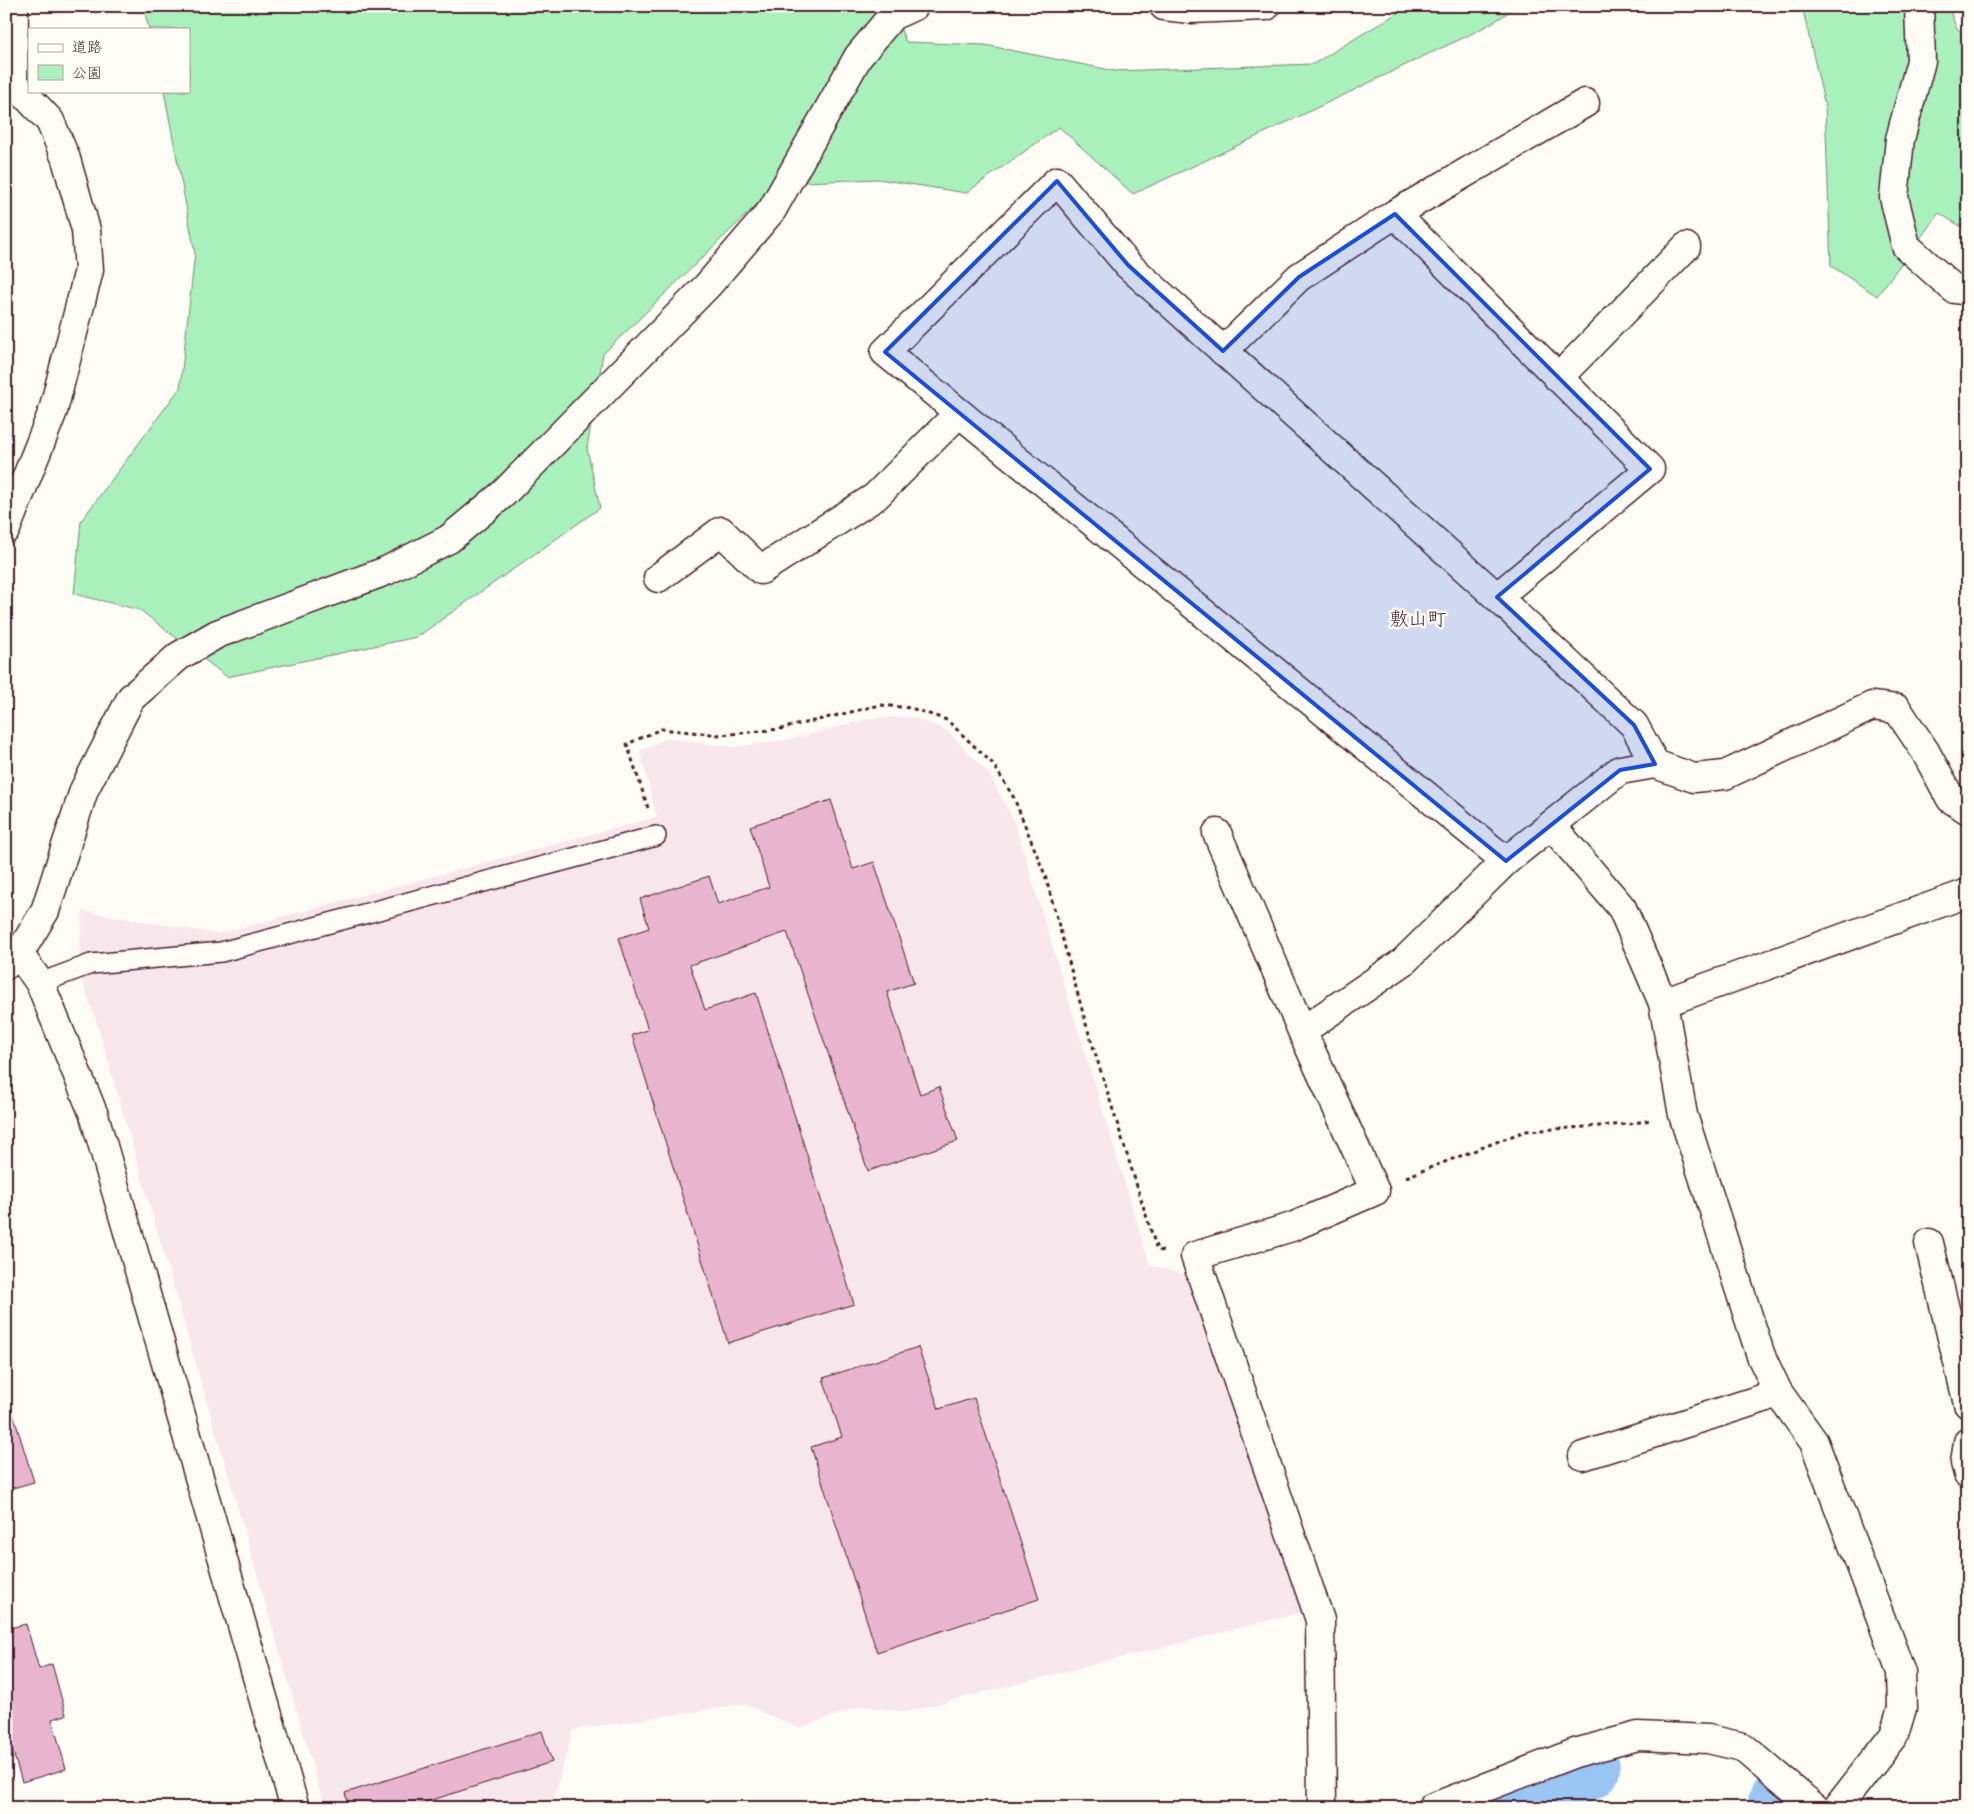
<svg xmlns="http://www.w3.org/2000/svg" width="1974" height="1814" font-family="'Architects Daughter','Klee One',sans-serif">
<style>
.built{fill:#f7e6eb}
.green{fill:#a9f0bc;stroke:#7a8874}
.lines{fill:none;stroke-linecap:round;stroke-linejoin:round}
.river{stroke:#99c5f3;stroke-width:66}
.building{fill:#e9b4ce;stroke:#4a1f2b}
.lane-casing{stroke:#4a1f2b;stroke-width:22}
.street-casing{stroke:#4a1f2b;stroke-width:31}
.secondary-casing{stroke:#4a1f2b;stroke-width:31}
.path{stroke:#4a1f2b;stroke-width:3;stroke-dasharray:4 4;stroke-linecap:butt}
.lane{stroke:#fdfcf7;stroke-width:19}
.street{stroke:#fdfcf7;stroke-width:28}
.secondary{stroke:#fdfcf7;stroke-width:28}
.marked{fill:#1d4ed8;fill-opacity:0.2;stroke:#1d4ed8;stroke-width:4;stroke-linejoin:round}
.labels{text-anchor:middle;dominant-baseline:central;stroke-width:5;stroke-linejoin:round;paint-order:stroke}
.quarter-label{font-size:19px;fill:#4a1f2b;stroke:#fdfcf7}
</style>
<rect width="100%" height="100%" fill="#fdfcf7"/>
<filter id="ink" filterUnits="userSpaceOnUse"><feTurbulence type="fractalNoise" baseFrequency=".02" numOctaves="2"/><feDisplacementMap in="SourceGraphic" scale="10" xChannelSelector="R" yChannelSelector="G"/><feConvolveMatrix kernelMatrix="1 2 1 2 8 2 1 2 1" color-interpolation-filters="sRGB"/></filter>
<g filter="url(#ink)">
<!-- built -->
<path class="built" d="M 912,717 L 948,731 L 989,774 L 1015,824 L 1150,1265 L 1194,1277 L 1303,1612 L 905,1712 L 862,1706 L 799,1728 L 743,1704 L 573,1730 L 551,1808 L 325,1808 L 96,1020 L 78,969 L 83,911 L 218,934 L 657,817 L 640,751 L 668,738 L 734,747 L 792,739 L 871,718 Z"/>
<!-- green -->
<g class="green">
<path d="M 143,6 L 891,6 L 906,42 L 985,45 L 1115,71 L 1313,64 L 1409,6 L 1515,6 C 1499,24 1442,47 1418,59 C 1324,105 1229,150 1133,194 L 1059,127 L 966,193 L 878,179 L 779,183 L 603,354 L 587,448 L 600,508 L 417,637 L 227,677 L 140,610 L 74,594 L 81,521 L 180,388 L 195,253 L 164,91 L 189,91 L 189,29 L 149,29 Z"/>
<path d="M 1802,6 L 1948,6 L 1956,27 L 1968,39 L 1968,231 L 1939,213 L 1877,296 L 1831,266 L 1825,106 Z"/>
</g>
<g class="lines">
<!-- river -->
<g class="river">
<path d="M 1781,1802 L 1786,1808"/>
<path d="M 1488,1808 L 1587,1768"/>
</g>
</g>
<!-- building -->
<g class="building">
<path d="M 831,800 L 853,869 L 874,862 L 914,983 L 887,992 L 920,1094 L 939,1087 L 958,1141 L 868,1171 L 787,932 L 690,965 L 705,1010 L 756,993 L 854,1304 L 728,1343 L 632,1035 L 648,1030 L 619,938 L 649,928 L 640,899 L 709,876 L 718,904 L 769,887 L 750,826 Z"/>
<path d="M 918,1347 L 939,1409 L 974,1398 L 1039,1599 L 877,1652 L 811,1447 L 842,1437 L 823,1378 Z"/>
<path d="M 6,1391 L 34,1482 L 6,1490 Z"/>
<path d="M 26,1624 L 39,1669 L 52,1664 L 66,1715 L 52,1719 L 66,1769 L 22,1782 L 6,1729 L 6,1629 Z"/>
<path d="M 542,1731 L 552,1762 L 407,1808 L 350,1808 L 345,1793 Z"/>
</g>
<g class="lines">
<!-- lane casing -->
<g class="lane-casing">
<path id="lane" d="M 40,983 L 91,964 L 221,952 L 656,836"/>
</g>
<!-- street casing -->
<g class="street-casing">
<g id="street">
<path d="M 1395,214 L 1650,469 L 1497,597"/>
<path d="M 1223,351 L 1299,277 L 1395,214 L 1585,103"/>
<path d="M 1558,378 L 1686,247"/>
<path d="M 6,529 L 53,411 L 89,270 L 86,230 L 66,159 L 50,121 L 13,82 L 14,6"/>
<path d="M 658,578 L 721,531 L 761,570 L 875,497 L 959,413"/>
<path d="M 1655,764 L 1634,725 L 1497,597 L 1128,265 L 1057,181 L 885,352 L 1506,861 L 1620,770 L 1655,764 L 1694,778 L 1725,775 L 1872,706 L 1897,709 L 1925,751 L 1951,799 L 1968,810"/>
<path d="M 1552,826 L 1622,908 L 1663,1003 L 1683,1115 L 1761,1356 L 1778,1392 L 1814,1442 L 1901,1672 L 1902,1708 L 1894,1735 L 1837,1808"/>
<path d="M 1217,833 L 1302,1031 L 1375,1191 L 1292,1227 L 1195,1256 L 1320,1620 L 1322,1808"/>
<path d="M 19,954 L 40,983 L 94,1115 L 295,1808"/>
<path d="M 1663,1003 L 1968,893"/>
<path d="M 1302,1031 L 1403,962 L 1506,861"/>
<path d="M 1929,1243 L 1968,1404"/>
<path d="M 1968,1442 L 1965,1463 L 1968,1474"/>
<path d="M 1583,1456 L 1761,1399 L 1778,1392"/>
<path d="M 1431,1808 L 1575,1753 L 1638,1736 L 1708,1739 L 1743,1747 L 1815,1808"/>
</g>
</g>
<!-- secondary casing -->
<g class="secondary-casing">
<g id="secondary">
<path d="M 1164,6 L 1190,9 L 1266,6"/>
<path d="M 1919,6 L 1921,61 L 1900,139 L 1894,197 L 1906,246 L 1954,289 L 1968,291"/>
<path d="M 6,965 L 19,954 L 45,911 L 84,790 L 131,698 L 179,656 L 217,634 L 386,571 L 449,539 L 503,494 L 708,285 L 772,210 L 858,57 L 892,16 L 914,6"/>
</g>
</g>
<!-- path -->
<g class="path">
<path d="M 648,808 L 627,744 L 661,729 L 721,735 L 780,729 L 880,705 L 911,708 L 947,720 L 993,764 L 1014,798 L 1045,875 L 1086,1024 L 1157,1250 L 1164,1251"/>
<path d="M 1406,1177 L 1525,1131 L 1629,1124 L 1650,1120"/>
</g>
<!-- lane -->
<use href="#lane" class="lane"/>
<!-- street -->
<use href="#street" class="street"/>
<!-- secondary -->
<use href="#secondary" class="secondary"/>
</g>
</g>
<!-- marked area -->
<path class="marked" d="M 1057,181 L 1128,265 L 1223,351 L 1299,277 L 1395,214 L 1650,469 L 1497,597 L 1634,725 L 1655,764 L 1620,770 L 1506,861 L 885,352 Z"/>
<g class="labels">
<!-- quarter labels -->
<g class="quarter-label">
<text x="1418" y="619">敷山町</text>
</g>
</g>
<!-- margin -->
<rect width="1974" height="1814" fill="none" stroke="#fdfcf7" stroke-width="25"/>
<rect x="12" y="12" width="1949" height="1789" fill="none" stroke="#4a1f2b" stroke-width="2" filter="url(#ink)"/>
<!-- legend -->
<rect x="28" y="28" width="162" height="65" fill="#fdfcf7" stroke="#b5a4a5"/>
<rect x="38" y="44" width="25" height="8" fill="#fdfcf7" stroke="#b5a4a5"/>
<text x="72" y="52" font-size="15" fill="#4a1f2b">道路</text>
<rect x="38" y="65" width="25" height="15" fill="#a9f0bc" stroke="#b5a4a5"/>
<text x="72" y="78" font-size="15" fill="#4a1f2b">公園</text>
</svg>
